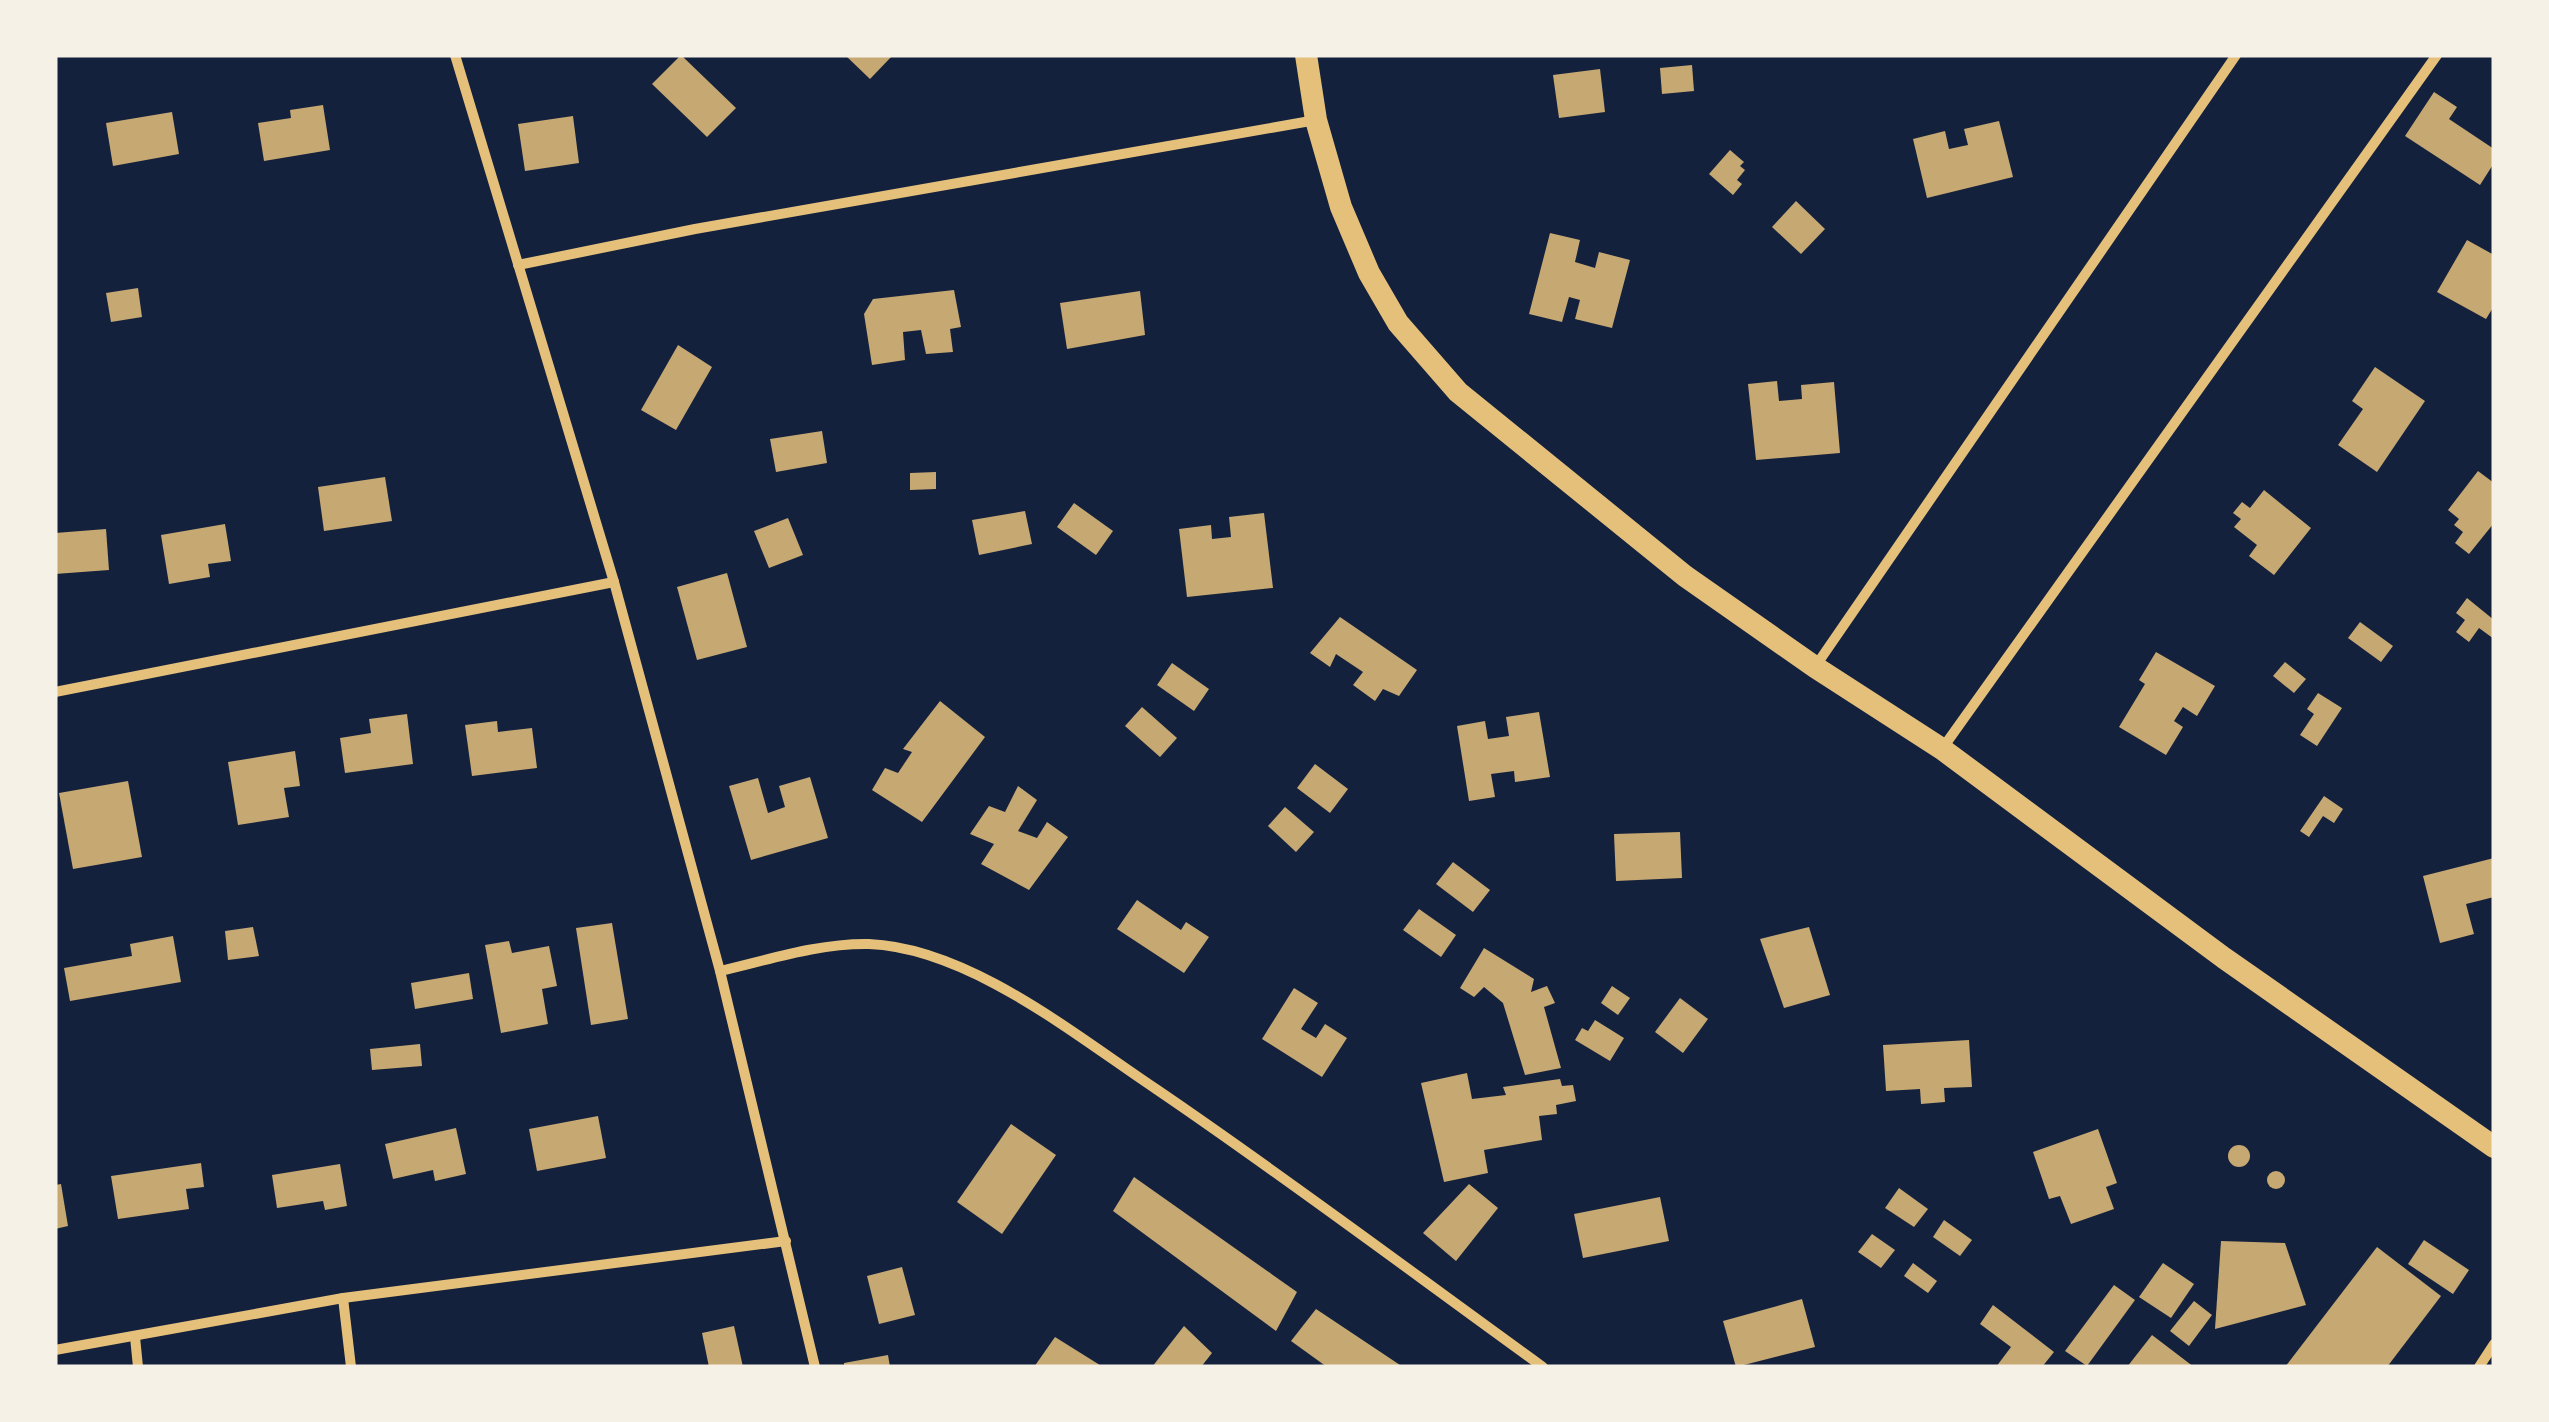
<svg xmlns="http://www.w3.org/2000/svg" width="2549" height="1422" font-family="'Noto Serif',serif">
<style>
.building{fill:#c6a872}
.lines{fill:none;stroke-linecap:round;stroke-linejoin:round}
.minor{stroke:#e5c07b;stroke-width:10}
.trunk{stroke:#e5c07b;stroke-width:22}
</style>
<rect width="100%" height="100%" fill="#14213d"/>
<!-- building -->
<g class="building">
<path d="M 681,55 L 736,108 L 707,137 L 652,84 Z"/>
<path d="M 845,55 L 893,55 L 870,79 Z"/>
<path d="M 1692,65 L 1694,91 L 1662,94 L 1660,68 Z"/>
<path d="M 1600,69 L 1605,112 L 1559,118 L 1553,75 Z"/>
<path d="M 2434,92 L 2457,107 L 2449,119 L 2494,149 L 2494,163 L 2480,185 L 2405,136 Z"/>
<path d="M 323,105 L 330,150 L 264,161 L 258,123 L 291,118 L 290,110 Z"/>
<path d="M 172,112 L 179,154 L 113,166 L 106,123 Z"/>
<path d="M 573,116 L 579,163 L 525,171 L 518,124 Z"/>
<path d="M 1999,121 L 2013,177 L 1927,198 L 1913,139 L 1945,131 L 1949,149 L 1968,145 L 1964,129 Z"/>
<path d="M 1730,150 L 1744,162 L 1740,166 L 1745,170 L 1737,180 L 1742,184 L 1733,195 L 1709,174 Z"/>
<path d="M 1796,201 L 1825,229 L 1801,254 L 1772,227 Z"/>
<path d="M 1550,233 L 1580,240 L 1575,262 L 1595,268 L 1599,252 L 1630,260 L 1612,328 L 1575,319 L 1580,300 L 1569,297 L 1562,322 L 1529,314 Z"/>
<path d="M 2467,240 L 2494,255 L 2494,306 L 2486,319 L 2437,292 Z"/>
<path d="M 138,288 L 142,317 L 111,322 L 106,293 Z"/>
<path d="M 954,290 L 961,327 L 950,329 L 953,352 L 926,354 L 921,330 L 903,332 L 905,360 L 872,365 L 864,314 L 873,299 Z"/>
<path d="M 1140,291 L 1145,335 L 1067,349 L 1060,303 Z"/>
<path d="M 678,345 L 712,367 L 676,430 L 641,410 Z"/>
<path d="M 2375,367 L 2425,401 L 2377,472 L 2338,445 L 2363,409 L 2352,401 Z"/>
<path d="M 1777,381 L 1779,401 L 1802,399 L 1801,385 L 1834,382 L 1840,453 L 1756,460 L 1748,384 Z"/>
<path d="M 822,431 L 827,463 L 776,472 L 770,439 Z"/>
<path d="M 2478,471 L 2494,483 L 2494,523 L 2469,554 L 2455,543 L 2463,532 L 2454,525 L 2459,519 L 2448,510 Z"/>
<path d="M 936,472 L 936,489 L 910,490 L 910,473 Z"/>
<path d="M 385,477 L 392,521 L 324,531 L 318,487 Z"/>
<path d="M 2264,490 L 2311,528 L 2274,575 L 2249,556 L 2257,545 L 2234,527 L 2241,519 L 2233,513 L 2242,502 L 2250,508 Z"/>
<path d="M 1074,503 L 1113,531 L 1096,555 L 1057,527 Z"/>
<path d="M 1025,511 L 1032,544 L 979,555 L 972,520 Z"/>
<path d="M 1264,513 L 1273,588 L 1187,597 L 1179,529 L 1211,525 L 1212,539 L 1231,537 L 1229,517 Z"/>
<path d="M 788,518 L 803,555 L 769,568 L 754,531 Z"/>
<path d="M 225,524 L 231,561 L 208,564 L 210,577 L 169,584 L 161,535 Z"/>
<path d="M 106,529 L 109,570 L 55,574 L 55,533 Z"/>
<path d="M 727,573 L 747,647 L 697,660 L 677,587 Z"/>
<path d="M 2467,598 L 2494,620 L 2494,639 L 2479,628 L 2469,642 L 2456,632 L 2465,620 L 2456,613 Z"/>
<path d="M 1340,617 L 1417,670 L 1399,696 L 1383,689 L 1375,701 L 1353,685 L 1363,672 L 1336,654 L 1330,667 L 1310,653 Z"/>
<path d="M 2360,622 L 2393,646 L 2381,662 L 2348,638 Z"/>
<path d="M 2156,652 L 2215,686 L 2197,716 L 2183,707 L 2174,721 L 2183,727 L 2166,755 L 2119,727 L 2145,684 L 2139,680 Z"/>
<path d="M 2285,662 L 2306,679 L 2294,693 L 2273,676 Z"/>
<path d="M 1172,663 L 1209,689 L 1194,711 L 1157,685 Z"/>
<path d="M 2318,693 L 2342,708 L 2317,746 L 2300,735 L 2314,714 L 2307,709 Z"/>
<path d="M 940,701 L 985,737 L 922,822 L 872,790 L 885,768 L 898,773 L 912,752 L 903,749 Z"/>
<path d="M 1142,707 L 1177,738 L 1160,757 L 1125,726 Z"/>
<path d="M 1539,712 L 1550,777 L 1515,782 L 1514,771 L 1491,774 L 1495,797 L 1469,801 L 1457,726 L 1485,721 L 1488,739 L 1509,736 L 1506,717 Z"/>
<path d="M 407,714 L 413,764 L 345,773 L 340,738 L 371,733 L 369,719 Z"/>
<path d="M 497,721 L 498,732 L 532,728 L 537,768 L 472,776 L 465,725 Z"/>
<path d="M 295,751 L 300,786 L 284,788 L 289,817 L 238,825 L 228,762 Z"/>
<path d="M 1315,764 L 1348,789 L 1330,813 L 1297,788 Z"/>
<path d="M 810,777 L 828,838 L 751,860 L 729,786 L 758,778 L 768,813 L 785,807 L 779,786 Z"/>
<path d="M 128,781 L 142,857 L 73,869 L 59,793 Z"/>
<path d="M 1018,786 L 1037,800 L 1018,831 L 1037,838 L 1047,822 L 1068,837 L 1029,890 L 981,864 L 994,844 L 970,834 L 989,806 L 1005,812 Z"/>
<path d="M 2324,796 L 2343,809 L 2334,823 L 2323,816 L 2309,837 L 2300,831 Z"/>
<path d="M 1285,807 L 1314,832 L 1296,852 L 1268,826 Z"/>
<path d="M 1680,832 L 1682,878 L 1616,881 L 1614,834 Z"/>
<path d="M 2494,858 L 2494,897 L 2466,904 L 2474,934 L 2440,943 L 2423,876 Z"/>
<path d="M 1453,862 L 1490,890 L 1473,912 L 1436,884 Z"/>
<path d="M 1137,900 L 1181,930 L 1186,922 L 1209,937 L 1184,973 L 1117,929 Z"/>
<path d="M 1419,909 L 1456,935 L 1441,957 L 1403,930 Z"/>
<path d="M 612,923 L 628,1019 L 591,1025 L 576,928 Z"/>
<path d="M 253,927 L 259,956 L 228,960 L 225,931 Z"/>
<path d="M 1809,927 L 1830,995 L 1784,1008 L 1760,939 Z"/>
<path d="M 173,936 L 181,982 L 70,1001 L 64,968 L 132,956 L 130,944 Z"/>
<path d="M 509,941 L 512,953 L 549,946 L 557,986 L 542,989 L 548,1024 L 501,1033 L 485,945 Z"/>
<path d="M 1484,948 L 1534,979 L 1531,992 L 1547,986 L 1555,1003 L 1544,1007 L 1561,1068 L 1525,1075 L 1503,1003 L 1484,987 L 1474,997 L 1460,988 Z"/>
<path d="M 469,973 L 473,999 L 415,1009 L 411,983 Z"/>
<path d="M 1612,986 L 1630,998 L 1618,1015 L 1601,1003 Z"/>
<path d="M 1294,988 L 1318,1003 L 1301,1029 L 1316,1038 L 1325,1024 L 1347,1038 L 1322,1077 L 1262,1039 Z"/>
<path d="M 1680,998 L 1708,1019 L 1683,1053 L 1655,1032 Z"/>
<path d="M 1595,1020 L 1624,1038 L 1610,1061 L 1575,1040 L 1582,1028 L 1588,1031 Z"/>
<path d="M 1969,1040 L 1972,1087 L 1944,1088 L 1945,1102 L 1921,1104 L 1920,1089 L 1886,1091 L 1883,1045 Z"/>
<path d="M 420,1044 L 422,1066 L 372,1070 L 370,1049 Z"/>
<path d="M 1467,1073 L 1472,1099 L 1506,1095 L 1503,1087 L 1560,1079 L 1562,1086 L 1573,1085 L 1576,1101 L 1556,1105 L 1557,1114 L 1539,1116 L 1542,1140 L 1484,1150 L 1488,1173 L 1444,1182 L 1421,1083 Z"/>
<path d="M 598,1116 L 606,1158 L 537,1171 L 529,1129 Z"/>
<path d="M 1011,1124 L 1056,1155 L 1002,1234 L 957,1202 Z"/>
<path d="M 456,1128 L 466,1174 L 435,1181 L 433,1170 L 393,1179 L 385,1144 Z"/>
<path d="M 2098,1129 L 2117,1183 L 2106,1187 L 2114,1209 L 2071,1224 L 2060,1196 L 2049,1199 L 2033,1152 Z"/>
<circle cx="2239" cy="1156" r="11"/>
<path d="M 201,1163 L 204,1187 L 186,1189 L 189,1209 L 118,1219 L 111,1176 Z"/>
<path d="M 340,1164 L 347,1206 L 325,1210 L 323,1201 L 277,1208 L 272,1175 Z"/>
<circle cx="2276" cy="1180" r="9"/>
<path d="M 1134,1177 L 1297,1292 L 1276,1331 L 1113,1211 Z"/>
<path d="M 61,1184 L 68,1226 L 55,1229 L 55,1185 Z"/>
<path d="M 1469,1184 L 1498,1208 L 1456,1261 L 1423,1233 Z"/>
<path d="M 1899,1188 L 1928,1209 L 1914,1227 L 1885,1208 Z"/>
<path d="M 1660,1197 L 1669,1241 L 1583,1258 L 1574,1214 Z"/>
<path d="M 1944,1220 L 1972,1240 L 1960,1256 L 1933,1237 Z"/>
<path d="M 1872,1234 L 1895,1250 L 1881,1268 L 1858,1252 Z"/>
<path d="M 2424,1240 L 2469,1270 L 2453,1294 L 2408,1264 Z"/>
<path d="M 2221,1241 L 2285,1243 L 2306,1305 L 2215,1329 Z"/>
<path d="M 2377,1247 L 2441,1296 L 2387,1367 L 2285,1367 Z"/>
<path d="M 1913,1263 L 1937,1281 L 1928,1293 L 1904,1276 Z"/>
<path d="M 2163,1263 L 2194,1284 L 2171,1318 L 2139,1297 Z"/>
<path d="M 902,1267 L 915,1315 L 879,1324 L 867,1276 Z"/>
<path d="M 2114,1285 L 2135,1300 L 2087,1366 L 2065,1351 Z"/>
<path d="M 1802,1299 L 1815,1347 L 1736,1367 L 1723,1321 Z"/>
<path d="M 2194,1301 L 2212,1315 L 2189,1346 L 2170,1331 Z"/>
<path d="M 1993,1305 L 2054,1352 L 2042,1367 L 1996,1367 L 2011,1347 L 1980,1324 Z"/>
<path d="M 1316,1309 L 1403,1367 L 1327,1367 L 1291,1341 Z"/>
<path d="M 734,1326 L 743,1367 L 709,1367 L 702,1333 Z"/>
<path d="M 1184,1326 L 1212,1353 L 1201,1367 L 1152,1367 Z"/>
<path d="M 2152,1335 L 2194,1367 L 2127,1367 Z"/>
<path d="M 1055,1337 L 1103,1367 L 1034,1367 Z"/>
<path d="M 888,1355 L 890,1367 L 844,1367 L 844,1363 Z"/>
</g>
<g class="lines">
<!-- minor -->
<g class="minor">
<path d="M 455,55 L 614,582 L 720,971 L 815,1367"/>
<path d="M 518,265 L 695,229 L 1316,120"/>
<path d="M 1815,667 L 2236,55"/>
<path d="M 55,692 L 614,582"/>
<path d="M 1942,749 L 2437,55"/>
<path d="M 720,971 C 768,960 819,943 869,944 C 969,948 1075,1035 1156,1089 C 1287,1178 1414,1274 1543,1367"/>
<path d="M 343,1298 L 351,1367"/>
<path d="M 135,1337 L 138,1367"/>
<path d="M 55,1350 L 343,1298 L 786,1241"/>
<path d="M 2479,1367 L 2494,1344"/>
</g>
<!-- trunk -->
<path class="trunk" d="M 1306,55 L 1316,120 L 1341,207 L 1369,273 L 1398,323 L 1458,392 L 1685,576 L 1815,667 L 1942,749 L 2224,958 L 2494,1147"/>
</g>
<!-- border -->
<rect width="2549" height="1422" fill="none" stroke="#f6f1e7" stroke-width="115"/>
</svg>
